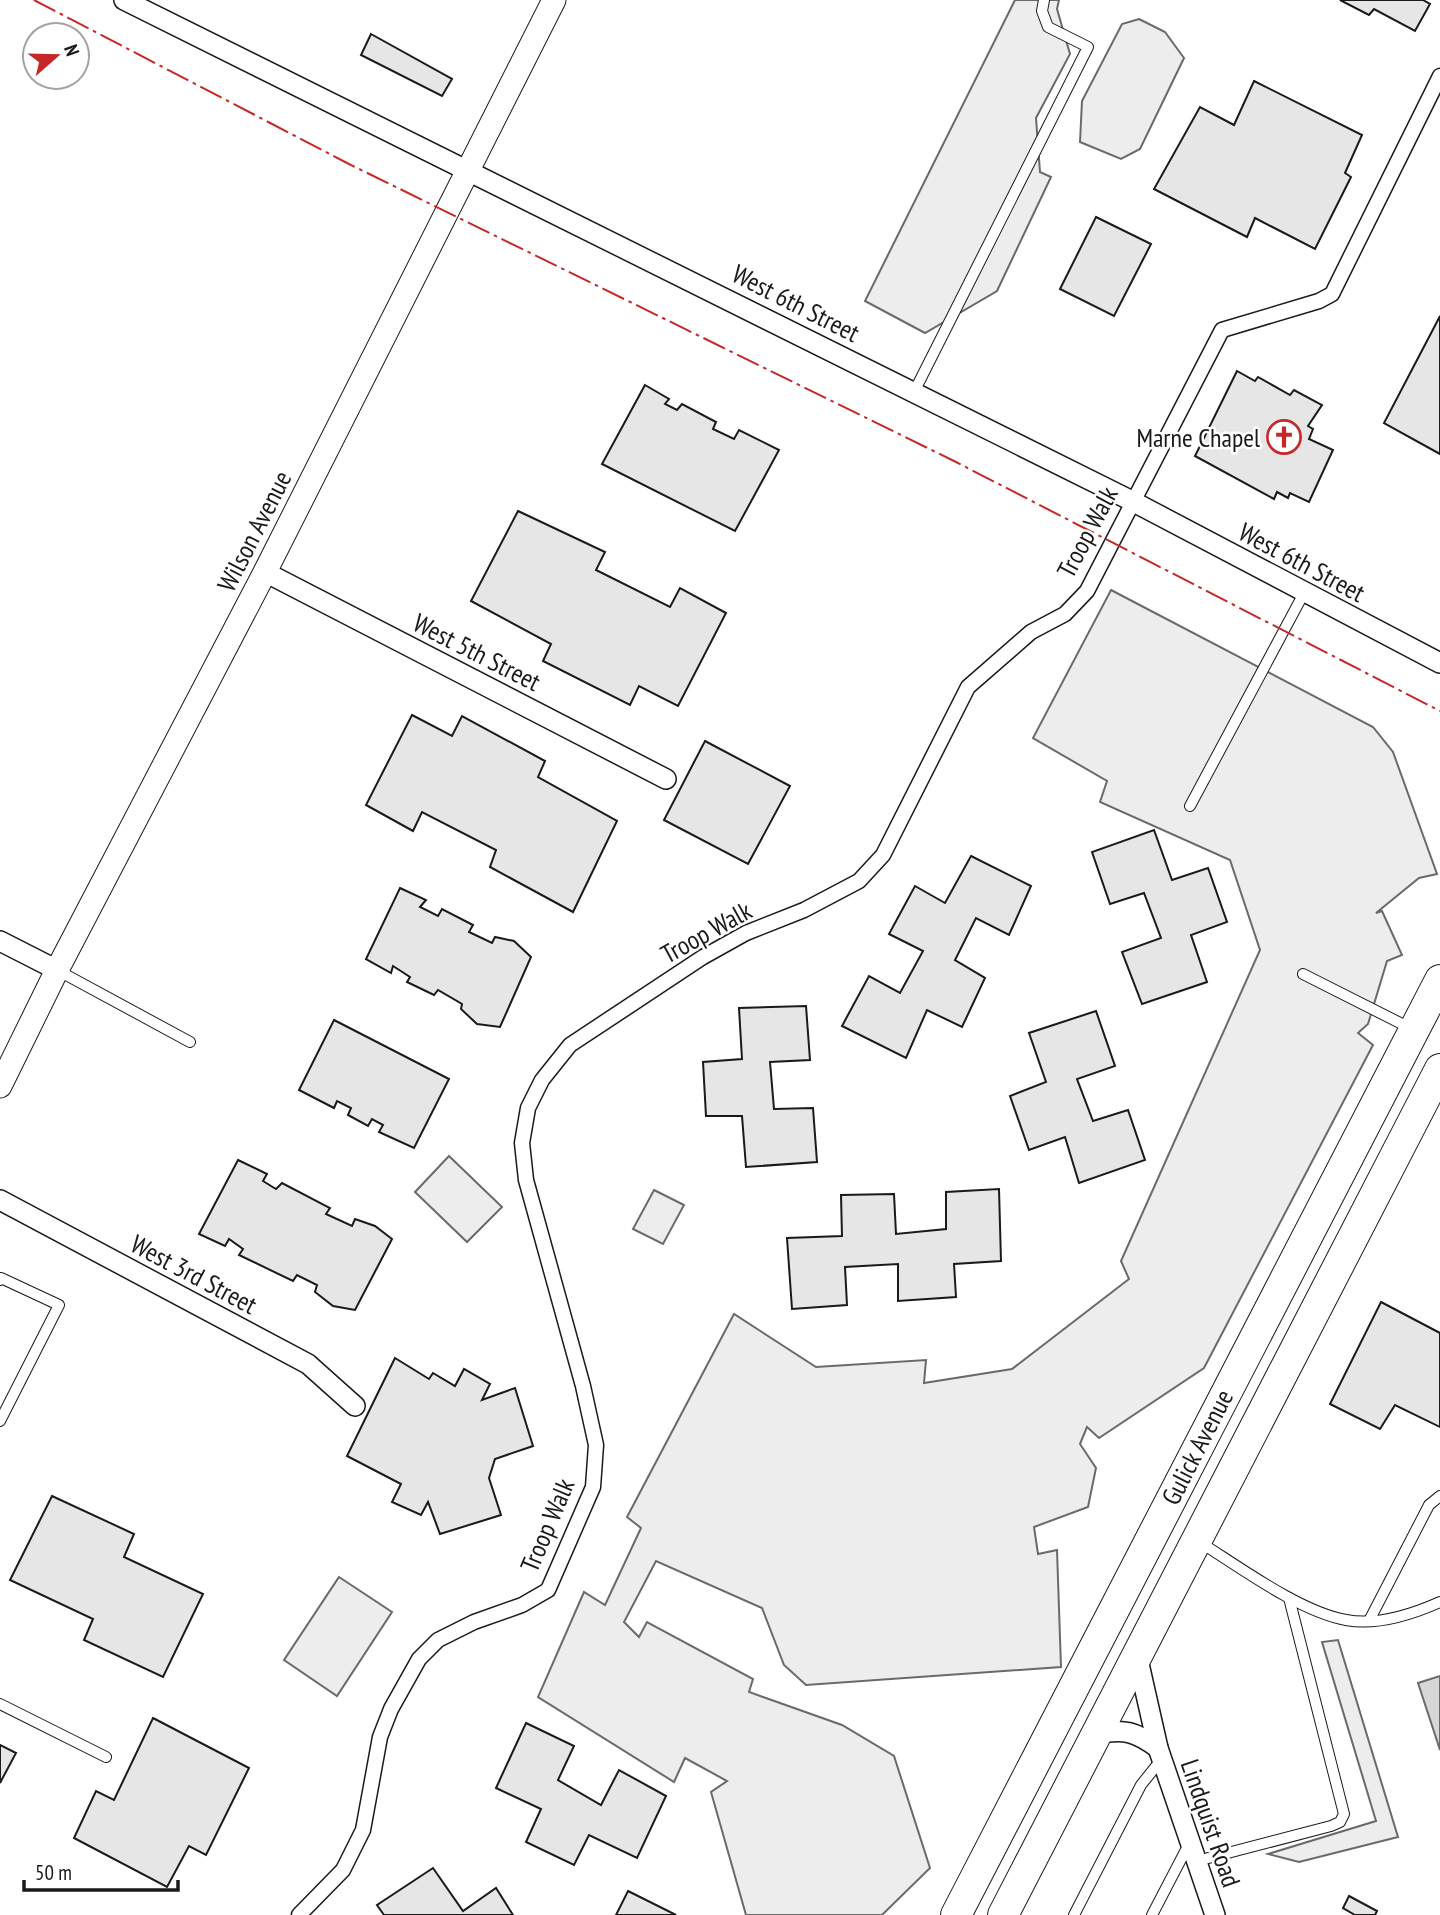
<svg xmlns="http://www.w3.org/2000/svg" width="1440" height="1915" font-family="'PT Sans Narrow',sans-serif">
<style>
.built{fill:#ededed;stroke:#6a6a6a;stroke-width:2}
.water{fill:#d7d7d7;stroke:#6a6a6a;stroke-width:2}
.building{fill:#e6e6e6;stroke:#1a1a1a;stroke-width:2}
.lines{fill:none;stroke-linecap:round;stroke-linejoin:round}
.service-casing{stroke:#1a1a1a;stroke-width:12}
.pedestrian-casing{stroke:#1a1a1a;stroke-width:17}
.minor-casing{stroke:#1a1a1a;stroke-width:22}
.tertiary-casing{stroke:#1a1a1a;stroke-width:25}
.primary-casing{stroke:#1a1a1a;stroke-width:32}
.service{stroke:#fff;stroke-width:10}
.pedestrian{stroke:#fff;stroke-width:14}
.minor{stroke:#fff;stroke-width:19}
.tertiary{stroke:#fff;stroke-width:23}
.primary{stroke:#fff;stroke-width:30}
.power{stroke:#c62828;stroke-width:2;stroke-dasharray:24 5 3.5 5;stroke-linecap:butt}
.labels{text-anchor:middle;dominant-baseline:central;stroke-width:5;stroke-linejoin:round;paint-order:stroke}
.street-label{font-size:26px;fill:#1a1a1a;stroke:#fff}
.poi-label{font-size:26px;fill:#1a1a1a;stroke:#fff;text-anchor:end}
</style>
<rect width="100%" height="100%" fill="#fff"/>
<!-- built -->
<g class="built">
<path d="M 1015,0 L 1059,0 L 1057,9 L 1070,54 L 1036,118 L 1040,172 L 1051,177 L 997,291 L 925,333 L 865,301 Z"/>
<path d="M 1139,19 L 1165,32 L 1184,58 L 1140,149 L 1121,159 L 1080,142 L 1082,101 L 1122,24 Z"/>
<path d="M 1111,590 L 1373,727 L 1393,752 L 1437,874 L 1419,878 L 1376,913 L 1382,911 L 1402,955 L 1387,961 L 1368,1024 L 1358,1033 L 1373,1045 L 1204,1368 L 1099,1438 L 1087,1427 L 1080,1444 L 1096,1468 L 1088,1507 L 1034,1527 L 1038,1554 L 1057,1550 L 1061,1667 L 806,1685 L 784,1665 L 762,1608 L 656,1561 L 624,1622 L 639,1637 L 647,1622 L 753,1679 L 749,1692 L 842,1725 L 894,1756 L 930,1868 L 882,1915 L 746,1915 L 711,1792 L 727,1781 L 685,1758 L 674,1782 L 538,1697 L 584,1592 L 605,1605 L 641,1528 L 627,1517 L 734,1314 L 816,1367 L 926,1360 L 924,1383 L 1012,1369 L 1129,1279 L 1121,1261 L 1260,950 L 1230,860 L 1100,802 L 1107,781 L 1033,738 Z"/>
<path d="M 449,1156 L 502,1207 L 467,1242 L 415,1192 Z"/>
<path d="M 654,1190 L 684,1205 L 663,1244 L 633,1229 Z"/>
<path d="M 339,1577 L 392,1612 L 337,1696 L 284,1660 Z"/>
<path d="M 1338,1640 L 1398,1837 L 1299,1862 L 1268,1854 L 1376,1821 L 1322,1642 Z"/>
</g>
<!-- water -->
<path class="water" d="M 1440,1676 L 1440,1750 L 1418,1683 Z"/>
<!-- building -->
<g class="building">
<path d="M 1340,0 L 1423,0 L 1430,4 L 1415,31 L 1374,9 L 1369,15 Z"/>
<path d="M 371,34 L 452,79 L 442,96 L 361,55 Z"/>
<path d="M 1254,81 L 1362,135 L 1345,173 L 1351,177 L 1315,249 L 1255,218 L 1247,237 L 1154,189 L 1200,107 L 1234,125 Z"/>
<path d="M 1096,217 L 1151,244 L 1114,316 L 1060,289 Z"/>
<path d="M 1440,316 L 1440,454 L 1384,423 Z"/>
<path d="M 1237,371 L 1255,381 L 1258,377 L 1290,395 L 1294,390 L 1322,405 L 1308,426 L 1313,429 L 1309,439 L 1333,450 L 1309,502 L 1290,493 L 1288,498 L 1277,492 L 1274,499 L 1195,456 Z"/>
<path d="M 645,385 L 669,399 L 665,404 L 677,410 L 682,404 L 716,422 L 713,429 L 734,439 L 739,430 L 779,450 L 735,531 L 602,464 Z"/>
<path d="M 518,511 L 605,552 L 596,570 L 670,607 L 680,588 L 726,613 L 678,706 L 639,686 L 630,705 L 543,661 L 551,644 L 471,601 Z"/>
<path d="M 412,715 L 452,736 L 462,716 L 545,761 L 538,777 L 617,821 L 573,912 L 490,867 L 496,850 L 422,812 L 413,831 L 366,805 Z"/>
<path d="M 705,741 L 790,786 L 748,864 L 664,820 Z"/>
<path d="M 1154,830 L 1172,880 L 1208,868 L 1227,922 L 1191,935 L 1207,982 L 1142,1004 L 1122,952 L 1161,938 L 1144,893 L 1110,904 L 1092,852 Z"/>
<path d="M 971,856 L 1031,886 L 1009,935 L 976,918 L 955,960 L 985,978 L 962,1027 L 927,1010 L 906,1058 L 842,1026 L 869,976 L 900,993 L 923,951 L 889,934 L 915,886 L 945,903 Z"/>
<path d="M 400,888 L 426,900 L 420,907 L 438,916 L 442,909 L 473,925 L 469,932 L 492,943 L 495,937 L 514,941 L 531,957 L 500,1027 L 477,1024 L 461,1009 L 462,1004 L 438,990 L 434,995 L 407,982 L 410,977 L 393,966 L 391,973 L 366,959 Z"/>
<path d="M 806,1006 L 810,1060 L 770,1062 L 774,1109 L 813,1108 L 817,1162 L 746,1167 L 742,1116 L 706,1116 L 703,1062 L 742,1059 L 739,1008 Z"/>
<path d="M 1096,1011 L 1115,1066 L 1077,1079 L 1093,1121 L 1128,1110 L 1145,1160 L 1079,1183 L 1065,1137 L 1029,1150 L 1010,1096 L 1046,1082 L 1029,1033 Z"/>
<path d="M 334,1020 L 449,1079 L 414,1148 L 379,1132 L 383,1125 L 372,1119 L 368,1126 L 348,1115 L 351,1108 L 337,1101 L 334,1108 L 299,1090 Z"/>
<path d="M 238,1160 L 267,1174 L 263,1181 L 276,1189 L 282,1183 L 330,1208 L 326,1214 L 352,1226 L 355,1219 L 375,1226 L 392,1239 L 355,1310 L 333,1306 L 315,1292 L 317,1285 L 297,1275 L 293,1281 L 239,1255 L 243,1249 L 229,1239 L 225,1246 L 199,1234 Z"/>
<path d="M 999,1189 L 1001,1261 L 954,1264 L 956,1297 L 898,1301 L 898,1264 L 845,1267 L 847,1305 L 792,1309 L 787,1238 L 842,1236 L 841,1195 L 894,1194 L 896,1234 L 946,1229 L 946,1192 Z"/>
<path d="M 1381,1302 L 1440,1333 L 1440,1427 L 1395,1405 L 1380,1429 L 1330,1404 Z"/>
<path d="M 395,1358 L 429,1379 L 433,1373 L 455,1386 L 464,1369 L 490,1384 L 482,1400 L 515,1388 L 533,1446 L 495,1459 L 489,1478 L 501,1515 L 440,1534 L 428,1502 L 421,1515 L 392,1502 L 401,1484 L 347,1456 Z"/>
<path d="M 52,1496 L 134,1534 L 124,1557 L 203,1594 L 163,1677 L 84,1640 L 93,1619 L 10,1580 Z"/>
<path d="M 153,1718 L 249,1768 L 206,1855 L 189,1846 L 167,1887 L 74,1838 L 96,1791 L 114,1800 Z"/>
<path d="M 526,1723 L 574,1746 L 558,1780 L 601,1805 L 619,1770 L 666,1796 L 637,1858 L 589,1835 L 574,1865 L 526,1842 L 541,1809 L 496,1788 Z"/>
<path d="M 0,1745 L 16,1753 L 0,1783 Z"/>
<path d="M 433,1868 L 463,1911 L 496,1888 L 513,1915 L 384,1915 L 377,1905 Z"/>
<path d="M 628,1891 L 676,1915 L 616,1915 Z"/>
<path d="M 1349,1896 L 1377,1911 L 1375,1915 L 1355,1915 L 1343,1908 Z"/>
</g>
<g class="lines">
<!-- service casing -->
<g class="service-casing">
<g id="service">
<path d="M 914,392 L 1088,47 L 1048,27 L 1042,11 L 1044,0"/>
<path d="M 1190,806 L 1304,593"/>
<path d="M 57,970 L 190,1042"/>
<path d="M 1303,974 L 1412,1029"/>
<path d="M 0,1280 L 1,1278 L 59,1305 L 0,1421"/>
<path d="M 1198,1541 C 1238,1566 1300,1612 1346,1620 C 1377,1626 1413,1614 1440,1602"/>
<path d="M 1370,1619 L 1429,1505 L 1440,1496"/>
<path d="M 0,1704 L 106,1757"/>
<path d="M 1197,1861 L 1331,1826 L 1340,1822 L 1344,1814 L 1289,1598"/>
<path d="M 1074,1915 L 1141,1785 L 1161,1760"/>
<path d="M 1152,1915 L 1190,1842"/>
</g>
</g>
<!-- pedestrian casing -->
<g class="pedestrian-casing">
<path id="pedestrian" d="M 299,1915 L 343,1870 L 363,1830 L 380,1737 L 391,1709 L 419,1659 L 438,1640 L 474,1622 L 522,1605 L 548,1590 L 593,1487 L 596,1445 L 583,1386 L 526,1180 L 522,1143 L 528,1108 L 542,1080 L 570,1045 L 703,957 L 746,933 L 804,910 L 859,881 L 883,855 L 968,687 L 1031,632 L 1065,614 L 1087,591 L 1222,330 L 1319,301 L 1332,294 L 1440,76"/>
</g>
<!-- minor casing -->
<g class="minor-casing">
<g id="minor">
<path d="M 124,0 L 1132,501 L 1440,663"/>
<path d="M 265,572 L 666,779"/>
<path d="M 0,941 L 57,970"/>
<path d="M 0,1200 L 308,1364 L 355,1406"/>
<path d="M 1137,1655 L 1158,1748 L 1215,1915"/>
<path d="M 1097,1734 C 1124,1728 1136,1732 1158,1748"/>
</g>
</g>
<!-- tertiary casing -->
<g class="tertiary-casing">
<path id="tertiary" d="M 0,1086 L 57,970 L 265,572 L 554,0"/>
</g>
<!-- primary casing -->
<g class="primary-casing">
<g id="primary">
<path d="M 956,1915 L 1440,980"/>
<path d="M 1003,1915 L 1440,1069"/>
</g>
</g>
<!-- service -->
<use href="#service" class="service"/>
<!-- pedestrian -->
<use href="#pedestrian" class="pedestrian"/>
<!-- minor -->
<use href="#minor" class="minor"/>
<!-- tertiary -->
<use href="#tertiary" class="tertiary"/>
<!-- primary -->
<use href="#primary" class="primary"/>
<!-- power -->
<path class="power" d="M 34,0 L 347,163 L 954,461 L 1440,711"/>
</g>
<!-- icons -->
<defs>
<g id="church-ring" transform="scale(1.75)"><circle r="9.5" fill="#fff" stroke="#c62828" stroke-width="1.5"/><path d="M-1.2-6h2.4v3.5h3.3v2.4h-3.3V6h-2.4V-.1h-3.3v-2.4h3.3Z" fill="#c62828"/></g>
</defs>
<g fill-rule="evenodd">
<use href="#church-ring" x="1284" y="437"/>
</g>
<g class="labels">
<!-- street labels -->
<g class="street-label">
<text transform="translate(796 303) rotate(27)">West 6th Street</text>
<text transform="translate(254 531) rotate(-63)">Wilson Avenue</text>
<text transform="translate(1087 532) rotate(-62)">Troop Walk</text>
<text transform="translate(1302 562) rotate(28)">West 6th Street</text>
<text transform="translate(477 652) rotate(27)">West 5th Street</text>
<text transform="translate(706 932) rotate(-29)">Troop Walk</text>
<text transform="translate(194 1274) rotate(28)">West 3rd Street</text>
<text transform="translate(1197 1447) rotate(-63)">Gulick Avenue</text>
<text transform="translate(547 1525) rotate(-67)">Troop Walk</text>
<text transform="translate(1211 1823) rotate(71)">Lindquist Road</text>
</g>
<!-- poi labels -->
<g class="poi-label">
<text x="1260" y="437">Marne Chapel</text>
</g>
</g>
<!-- north arrow -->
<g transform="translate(56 56) rotate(70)"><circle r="33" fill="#ffffff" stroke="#a3a3a3" stroke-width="2"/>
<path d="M0-5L12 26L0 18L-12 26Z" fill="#c62828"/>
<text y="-10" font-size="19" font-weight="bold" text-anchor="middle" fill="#1a1a1a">N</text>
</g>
<!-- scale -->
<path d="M24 1880v10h154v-10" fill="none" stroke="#1a1a1a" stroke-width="3.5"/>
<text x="35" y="1880" font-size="21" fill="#1a1a1a" stroke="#ffffff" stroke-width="5" paint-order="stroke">50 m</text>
</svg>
